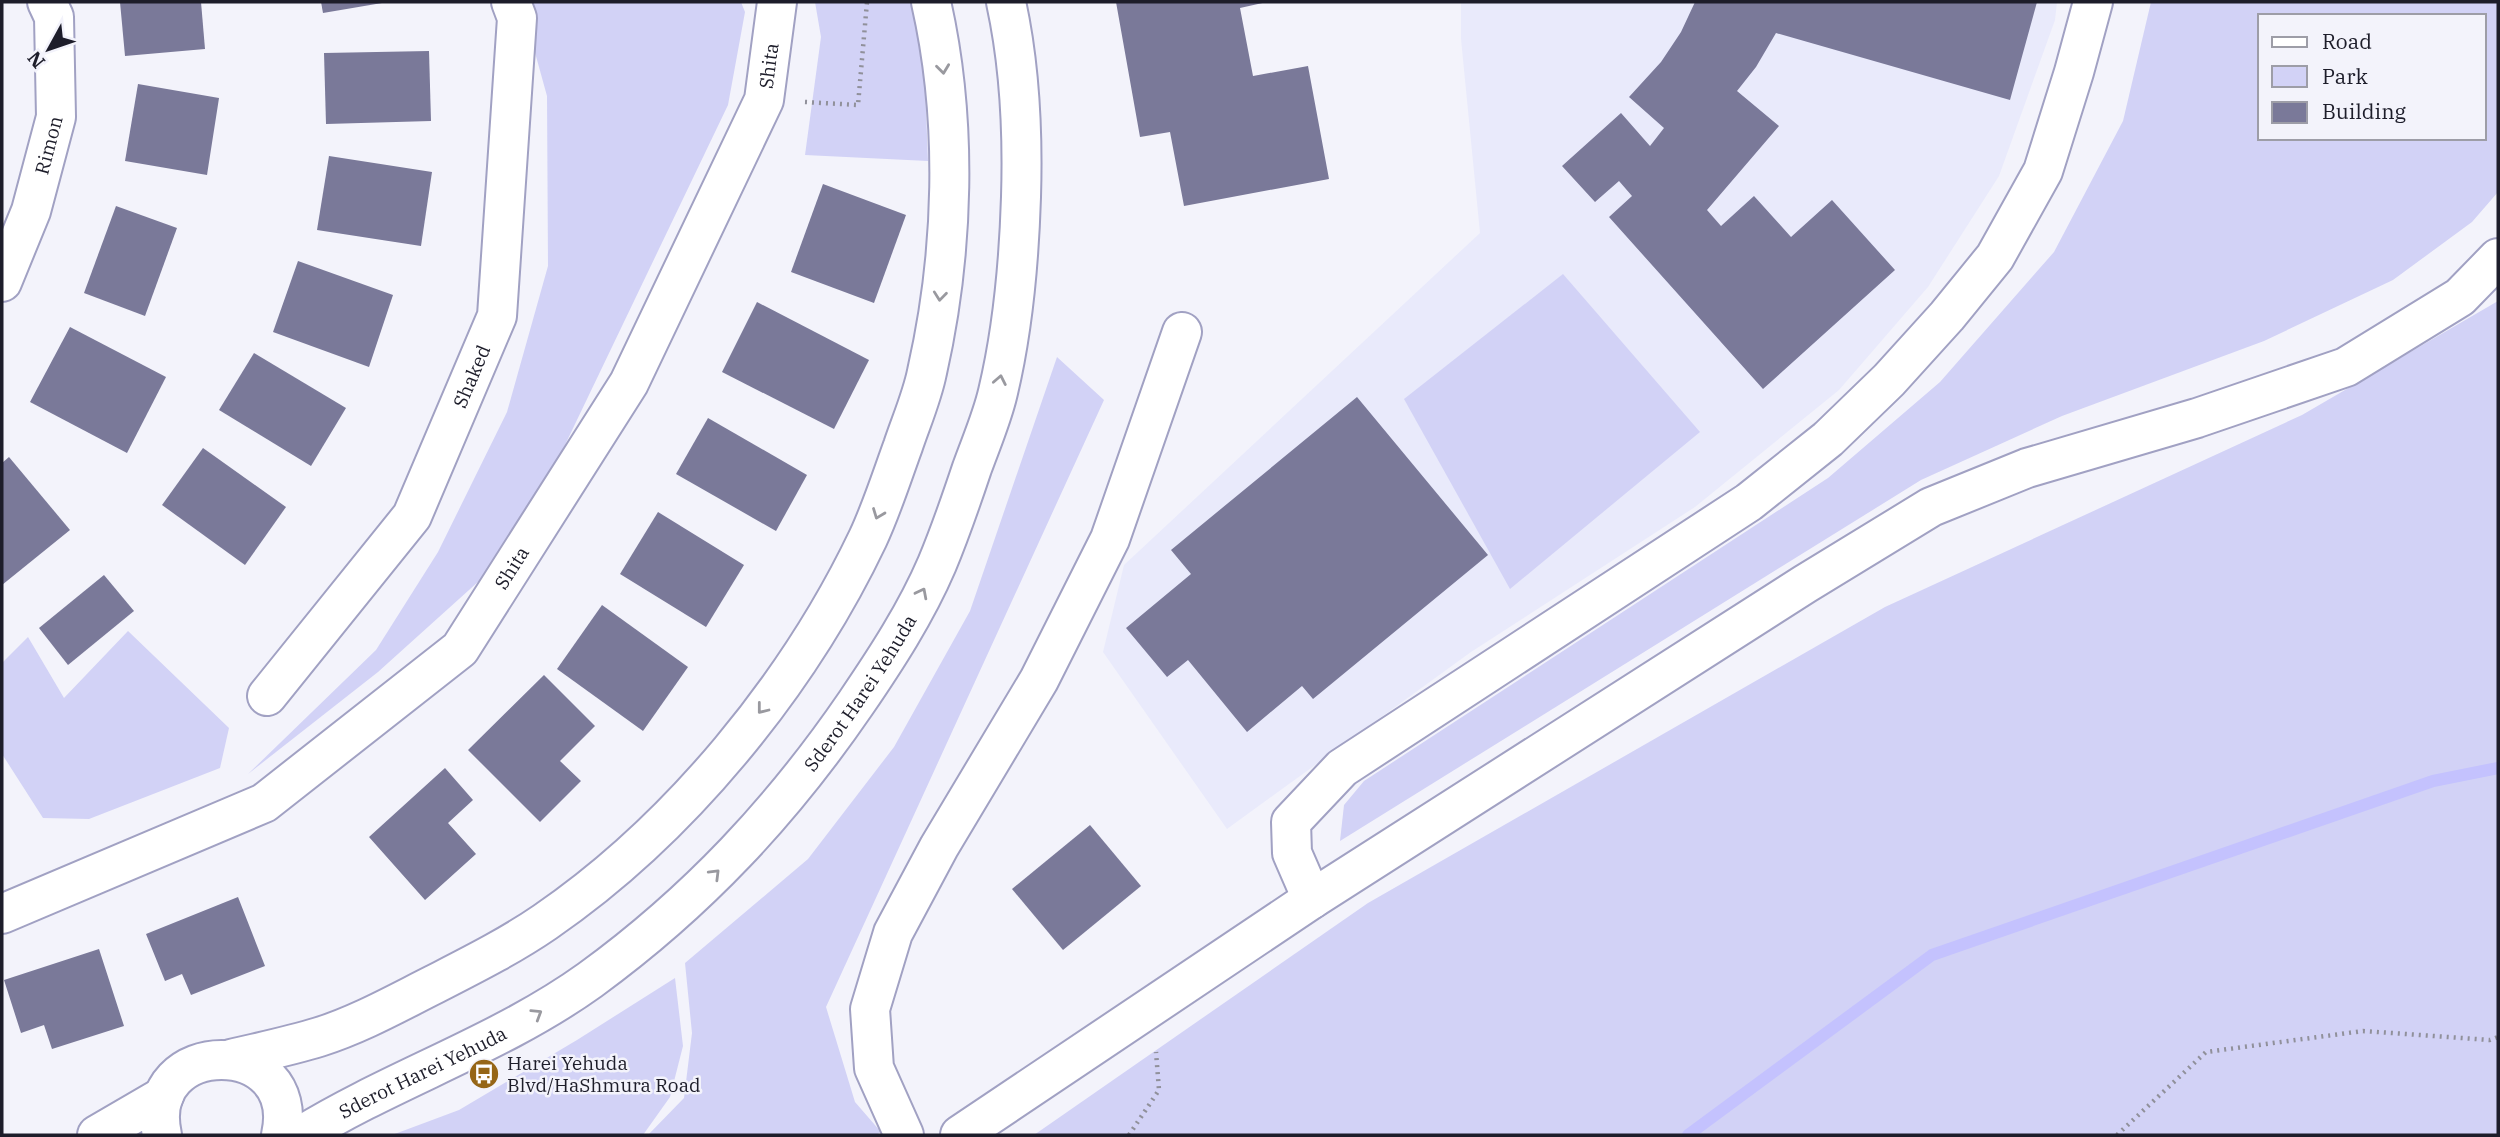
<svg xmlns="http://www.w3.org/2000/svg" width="2500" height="1137" font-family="'IBM Plex Serif',serif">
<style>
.built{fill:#e9eafb}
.green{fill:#d2d2f6;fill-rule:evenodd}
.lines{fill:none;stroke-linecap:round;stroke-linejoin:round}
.stream{stroke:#c4c2fe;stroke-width:12}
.building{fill:#7a7999}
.minor-casing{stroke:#a1a1c3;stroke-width:42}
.path{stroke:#90909a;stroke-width:4.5;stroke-dasharray:2 5;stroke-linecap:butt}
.minor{stroke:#fff;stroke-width:38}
.oneway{stroke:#99999f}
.labels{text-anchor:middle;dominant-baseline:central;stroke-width:5;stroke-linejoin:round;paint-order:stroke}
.street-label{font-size:19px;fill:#1d1d2a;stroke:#f3f3fb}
.poi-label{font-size:19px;fill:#1d1d2a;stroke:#f3f3fb;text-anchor:start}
</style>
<rect width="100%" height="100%" fill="#f3f3fb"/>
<!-- built -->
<path class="built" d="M 1461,2 L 2057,2 L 2055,20 L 1999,176 L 1928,287 L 1839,390 L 1695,507 L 1471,652 L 1227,829 L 1103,652 L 1124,565 L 1480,233 L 1461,39 Z"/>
<!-- green -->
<g class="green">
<path d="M 521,2 L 741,2 L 745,12 L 728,105 L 541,495 L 479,581 L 378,672 L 248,774 L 376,650 L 438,552 L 507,412 L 548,266 L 547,96 Z"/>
<path d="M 815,2 L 912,2 L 924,59 L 928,161 L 805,155 L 821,37 Z"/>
<path d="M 2151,2 L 2498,2 L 2498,192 L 2472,222 L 2393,280 L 2264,341 L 2062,416 L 1921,480 L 1340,841 L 1344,805 L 1364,781 L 1828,478 L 1940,382 L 2054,252 L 2123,121 ZM 2260,16 L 2484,16 L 2484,138 L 2260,138 Z"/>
<path d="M 1563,274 L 1700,432 L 1510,589 L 1404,399 Z"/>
<path d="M 2498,301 L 2498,1135 L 1034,1135 L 1368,903 L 1885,607 L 2302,415 Z"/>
<path d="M 1057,357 L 1104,400 L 826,1007 L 855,1102 L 881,1132 L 876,1135 L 648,1135 L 684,1098 L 692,1033 L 685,963 L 808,859 L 894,747 L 970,611 Z"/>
<path d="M 128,631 L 229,728 L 220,768 L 89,819 L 43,818 L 2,754 L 2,663 L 28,637 L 64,698 Z"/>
<path d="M 675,978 L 683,1046 L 670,1097 L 643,1135 L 392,1135 L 459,1110 L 577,1040 Z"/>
</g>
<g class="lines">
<!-- stream -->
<path class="stream" d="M 1688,1135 L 1932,955 L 2433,781 L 2498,768"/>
</g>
<!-- building -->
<g class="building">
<path d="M 120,2 L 201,2 L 205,49 L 125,56 Z"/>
<path d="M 321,2 L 382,2 L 382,3 L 323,13 Z"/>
<path d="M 1116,2 L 1267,2 L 1240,8 L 1253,76 L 1308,66 L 1329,179 L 1184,206 L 1170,132 L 1140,137 Z"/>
<path d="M 1695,2 L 2037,2 L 2010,100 L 1776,33 L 1756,67 L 1737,91 L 1779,126 L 1707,210 L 1721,226 L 1754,196 L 1791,237 L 1832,200 L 1895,270 L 1763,389 L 1609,217 L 1632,196 L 1619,181 L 1595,202 L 1562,166 L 1621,113 L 1650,146 L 1664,128 L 1629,97 L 1661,62 L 1681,32 Z"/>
<path d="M 429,51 L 431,121 L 326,124 L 324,53 Z"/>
<path d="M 138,84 L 219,98 L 207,175 L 125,161 Z"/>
<path d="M 329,156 L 432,172 L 421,246 L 317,230 Z"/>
<path d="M 823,184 L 906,215 L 874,303 L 791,272 Z"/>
<path d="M 116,206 L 177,228 L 145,316 L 84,293 Z"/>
<path d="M 298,261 L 393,295 L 369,367 L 273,332 Z"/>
<path d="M 757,302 L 869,360 L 834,429 L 722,372 Z"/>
<path d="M 70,327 L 166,377 L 127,453 L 30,402 Z"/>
<path d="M 254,353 L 346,408 L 311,466 L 219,410 Z"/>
<path d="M 1357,397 L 1488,555 L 1313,699 L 1302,686 L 1247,732 L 1188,660 L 1167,677 L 1126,628 L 1191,574 L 1171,550 Z"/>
<path d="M 708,418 L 807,475 L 776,531 L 676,474 Z"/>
<path d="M 203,448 L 286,507 L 245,565 L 162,505 Z"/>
<path d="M 9,457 L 70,530 L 2,585 L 2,463 Z"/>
<path d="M 658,512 L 744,565 L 706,627 L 620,574 Z"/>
<path d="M 104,575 L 134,611 L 68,665 L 39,628 Z"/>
<path d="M 602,605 L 688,667 L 643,731 L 557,669 Z"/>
<path d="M 544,675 L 595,726 L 560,761 L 581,781 L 540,822 L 468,750 Z"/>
<path d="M 445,768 L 473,800 L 448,823 L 476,854 L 425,900 L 369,837 Z"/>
<path d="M 1090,825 L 1141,886 L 1063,950 L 1012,889 Z"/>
<path d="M 238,897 L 265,966 L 191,995 L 182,974 L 165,981 L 146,934 Z"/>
<path d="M 99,949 L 124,1026 L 52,1049 L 44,1025 L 21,1033 L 4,980 Z"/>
</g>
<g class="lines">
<!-- minor casing -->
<g class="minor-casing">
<g id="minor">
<path id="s1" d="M 2,282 L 31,211 L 56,117 L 54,17 L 47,2"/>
<path id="s2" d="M 267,696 L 412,516 L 497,316 L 517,18 L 511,2"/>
<path d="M 1312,899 L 1292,853 L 1291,822 L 1342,768 L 1749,502 L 1828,439 L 1889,380 L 1947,316 L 1995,257 L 2043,171 L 2074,72 L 2093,2"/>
<path id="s3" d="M 2,914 L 264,803 L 460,649 L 629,383 L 764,100 L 777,2"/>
<path d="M 231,1059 C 260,1052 290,1046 319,1037 C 360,1024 397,1003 435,984 C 472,965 510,946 545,922 C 679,830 798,685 868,538 C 882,508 892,476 903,446 C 911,422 922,397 927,372 C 954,253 958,121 931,2"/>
<path d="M 97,1135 L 164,1096"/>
<path d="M 162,1135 C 140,1035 303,1035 281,1135"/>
<path id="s4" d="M 302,1135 C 395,1078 501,1044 590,980 C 697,902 782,811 856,703 C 886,659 916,613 937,564 C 950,533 961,501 972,468 C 981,443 992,418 998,392 C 1013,329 1019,262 1021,197 C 1023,132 1020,66 1006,2"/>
<path d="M 904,1135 L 874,1068 L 870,1009 L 893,933 L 939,847 L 1039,680 L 1110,539 L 1182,332"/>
<path d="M 960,1135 L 1312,899 L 1805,584 L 1931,507 L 2027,468 L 2197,418 L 2346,367 L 2460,297 L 2498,258"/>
</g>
</g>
<!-- path -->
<g class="path">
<path d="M 805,102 L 858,105 L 867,2"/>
<path d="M 1129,1135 L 1159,1090 L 1156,1052"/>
<path d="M 2117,1135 L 2206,1052 L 2363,1031 L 2490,1040 L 2498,1037"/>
</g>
<!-- minor -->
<use href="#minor" class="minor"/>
</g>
<!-- one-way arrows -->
<defs><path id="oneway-chevron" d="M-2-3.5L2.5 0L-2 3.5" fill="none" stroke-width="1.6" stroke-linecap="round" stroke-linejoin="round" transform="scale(1.75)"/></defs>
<g class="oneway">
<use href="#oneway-chevron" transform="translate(943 69) rotate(83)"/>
<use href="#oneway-chevron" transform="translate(940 296) rotate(96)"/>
<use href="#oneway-chevron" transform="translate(1000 380) rotate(-79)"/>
<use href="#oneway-chevron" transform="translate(878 514) rotate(111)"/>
<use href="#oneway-chevron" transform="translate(922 593) rotate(-63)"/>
<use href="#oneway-chevron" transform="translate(762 709) rotate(128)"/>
<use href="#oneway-chevron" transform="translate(715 874) rotate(-45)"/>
<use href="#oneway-chevron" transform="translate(537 1014) rotate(-32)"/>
</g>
<!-- icons -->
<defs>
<g id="bus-disc" transform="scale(1.575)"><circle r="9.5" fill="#966617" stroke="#f3f3fb"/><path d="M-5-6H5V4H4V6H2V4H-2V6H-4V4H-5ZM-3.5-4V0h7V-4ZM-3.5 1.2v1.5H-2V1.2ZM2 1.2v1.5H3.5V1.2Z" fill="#fff"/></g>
</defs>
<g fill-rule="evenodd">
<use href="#bus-disc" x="484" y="1074"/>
</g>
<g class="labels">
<!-- street labels -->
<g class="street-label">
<text stroke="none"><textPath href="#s3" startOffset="1197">Shita</textPath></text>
<text stroke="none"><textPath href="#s1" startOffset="145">Rimon</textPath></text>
<text stroke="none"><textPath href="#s2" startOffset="383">Shaked</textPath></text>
<text stroke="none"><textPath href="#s3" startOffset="630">Shita</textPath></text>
<text stroke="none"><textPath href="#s4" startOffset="724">Sderot Harei Yehuda</textPath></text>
<text stroke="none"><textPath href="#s4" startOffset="136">Sderot Harei Yehuda</textPath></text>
</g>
<!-- poi labels -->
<g class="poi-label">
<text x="507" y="1063">Harei Yehuda<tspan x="507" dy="22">Blvd/HaShmura Road</tspan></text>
</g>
</g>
<!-- border -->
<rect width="2500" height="1137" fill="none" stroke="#1d1d2a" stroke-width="7"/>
<!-- legend -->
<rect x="2258" y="14" width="228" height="126" fill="#f3f3fb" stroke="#9d9da7" stroke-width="2"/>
<rect x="2272" y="37" width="35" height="10" fill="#ffffff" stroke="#9d9da7" stroke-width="2"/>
<text x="2322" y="49" font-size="21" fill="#1d1d2a">Road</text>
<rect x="2272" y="66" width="35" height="21" fill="#d2d2f6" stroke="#9d9da7" stroke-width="2"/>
<text x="2322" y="84" font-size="21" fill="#1d1d2a">Park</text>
<rect x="2272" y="102" width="35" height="21" fill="#7a7999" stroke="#9d9da7" stroke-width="2"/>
<text x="2322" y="119" font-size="21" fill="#1d1d2a">Building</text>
<!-- north arrow -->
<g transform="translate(49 49) rotate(230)" stroke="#f3f3fb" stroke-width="5" paint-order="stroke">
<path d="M0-5L12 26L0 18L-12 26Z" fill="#1d1d2a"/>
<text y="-10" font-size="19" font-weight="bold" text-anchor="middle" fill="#1d1d2a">N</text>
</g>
</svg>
